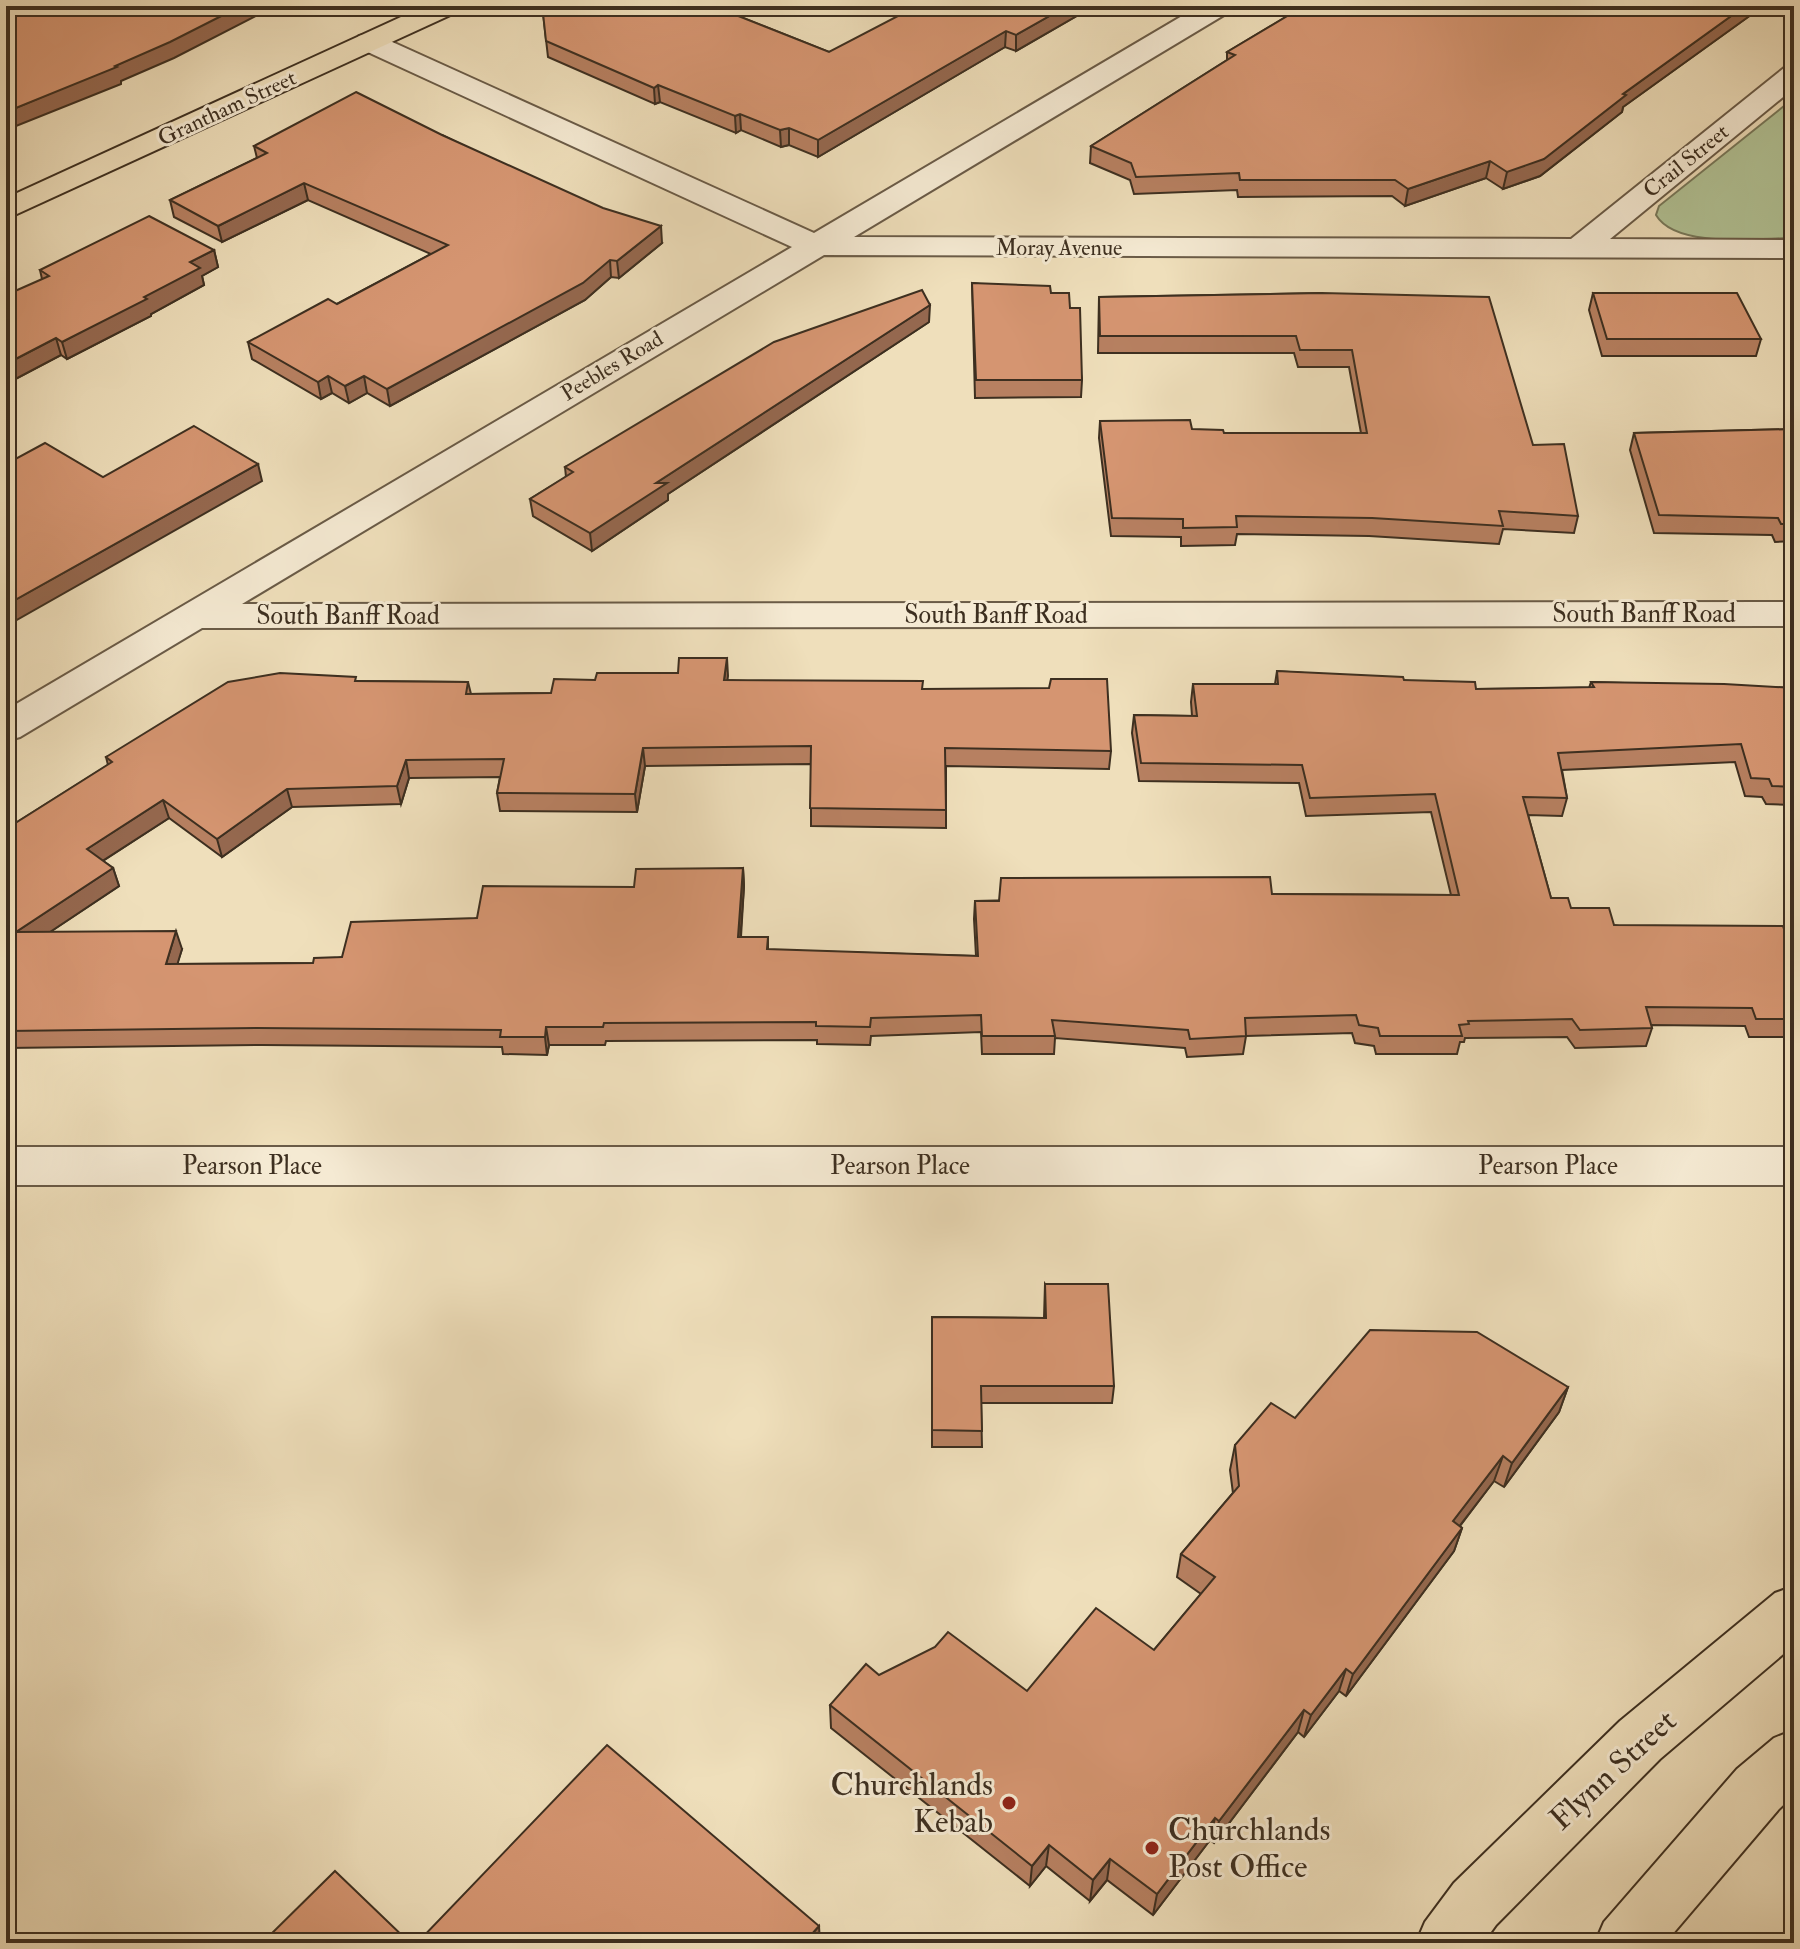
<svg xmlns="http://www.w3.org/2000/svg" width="1800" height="1949" font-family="'IM FELL Double Pica',serif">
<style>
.green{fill:#b2c396;stroke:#78795b;stroke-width:2}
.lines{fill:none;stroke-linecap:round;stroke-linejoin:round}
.minor-casing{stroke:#6a5b47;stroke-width:4}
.primary-casing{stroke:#3d2f20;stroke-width:4}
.minor{fill:#f5ead3;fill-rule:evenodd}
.primary{fill:#efdfbb;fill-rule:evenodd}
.wall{fill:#b78061;stroke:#3d2f20;stroke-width:2}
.shaded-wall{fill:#95684f;stroke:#3d2f20;stroke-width:2}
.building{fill:#d59571;stroke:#3d2f20;stroke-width:2}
.poi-dot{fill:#8f2418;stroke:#f5ead3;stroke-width:3}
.labels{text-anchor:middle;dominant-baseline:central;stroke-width:6;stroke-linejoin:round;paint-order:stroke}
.far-street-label{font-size:22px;fill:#3d2f20;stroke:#f5ead3}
.street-label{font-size:26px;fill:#3d2f20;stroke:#f5ead3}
.near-street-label{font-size:32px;fill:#3d2f20;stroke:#f5ead3}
.near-poi-label{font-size:32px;fill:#3d2f20;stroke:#f5ead3;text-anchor:end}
</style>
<rect width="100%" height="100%" fill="#efdfbb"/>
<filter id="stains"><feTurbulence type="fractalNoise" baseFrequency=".0025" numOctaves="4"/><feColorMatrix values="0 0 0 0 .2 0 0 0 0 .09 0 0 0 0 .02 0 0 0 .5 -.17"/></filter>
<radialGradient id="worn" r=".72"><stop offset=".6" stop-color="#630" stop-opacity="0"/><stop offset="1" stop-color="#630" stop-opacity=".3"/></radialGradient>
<!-- green -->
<path class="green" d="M 1794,98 L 1794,238 C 1759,238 1676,249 1656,215 L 1659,206 Z"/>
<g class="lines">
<!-- minor casing -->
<g class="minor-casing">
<g id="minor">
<path d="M 1199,6 L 1233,6 L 1229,12 L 854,237 L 1571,239 L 1784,68 L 1794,65 L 1794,88 L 1610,239 L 1794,240 L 1794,258 L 824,255 L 242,604 L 1794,602 L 1794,626 L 202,628 L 20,737 L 6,741 L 6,710 L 792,247 L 359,48 L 355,42 L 359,36 L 369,34 L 379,36 L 814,233 Z"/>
<rect x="6" y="1147" width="1788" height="38"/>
</g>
</g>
<!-- primary casing -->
<g class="primary-casing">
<g id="primary">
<path d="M 425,6 L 461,6 L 457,12 L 6,219 L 6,198 Z"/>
<path d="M 1794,1586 L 1794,1645 L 1660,1759 L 1496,1925 L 1483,1943 L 1416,1943 L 1425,1922 L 1454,1883 L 1620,1721 L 1775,1593 Z"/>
<path d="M 1794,1730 L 1794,1795 L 1779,1809 L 1665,1943 L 1595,1943 L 1604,1922 L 1737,1769 L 1774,1738 Z"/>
</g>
</g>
<!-- minor -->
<use href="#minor" class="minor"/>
<!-- primary -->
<use href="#primary" class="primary"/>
</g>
<!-- wall -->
<g class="wall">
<path d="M 1094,6 L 1016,51 L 1005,47 L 818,157 L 789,145 L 781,147 L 741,130 L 736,133 L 660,102 L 655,104 L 548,57 L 543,13 L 726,11 L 829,52 Z"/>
<path d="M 1304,6 L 1756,6 L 1755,12 L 1623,107 L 1622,112 L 1540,176 L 1503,189 L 1486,178 L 1405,206 L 1392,196 L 1238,197 L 1237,190 L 1134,194 L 1130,180 L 1090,163 L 1091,146 L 1227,60 L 1227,52 Z"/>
<path d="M 442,135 L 662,243 L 619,278 L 611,277 L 585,300 L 390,406 L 367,393 L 349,403 L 332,393 L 321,399 L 252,359 L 248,342 L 337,304 L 431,254 L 308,200 L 222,242 L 174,217 L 170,200 L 257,158 L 254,146 Z"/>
<path d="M 214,250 L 218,267 L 202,276 L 204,285 L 151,314 L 151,316 L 67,359 L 61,355 L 6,384 L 42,279 L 40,270 Z"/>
<path d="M 972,283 L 1051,293 L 1070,308 L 1082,380 L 1081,397 L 975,398 Z"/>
<path d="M 1322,293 L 1533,445 L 1578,516 L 1574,533 L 1503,529 L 1499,544 L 1369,536 L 1237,534 L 1235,545 L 1181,546 L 1181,537 L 1111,536 L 1099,438 L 1100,421 L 1224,433 L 1361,433 L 1349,367 L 1298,367 L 1294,353 L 1098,353 L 1099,297 Z"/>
<path d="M 1593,293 L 1761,339 L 1756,356 L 1602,356 L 1589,310 Z"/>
<path d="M 929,322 L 668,494 L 668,500 L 592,551 L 533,516 L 530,499 L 566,477 L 565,467 Z"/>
<path d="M 1794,429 L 1794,541 L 1775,542 L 1772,535 L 1654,533 L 1630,450 L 1634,433 Z"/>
<path d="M 727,658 L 727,680 L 923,689 L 1111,751 L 1109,769 L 946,766 L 946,828 L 811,826 L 811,764 L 645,766 L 637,812 L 500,811 L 497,793 L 500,777 L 409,778 L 401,804 L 292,807 L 222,857 L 169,818 L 103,861 L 113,868 L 119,886 L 50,932 L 182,949 L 177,964 L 313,963 L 342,957 L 477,918 L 634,887 L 743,868 L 744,886 L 741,937 L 768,937 L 768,950 L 976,956 L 974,919 L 975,901 L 1272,894 L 1451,895 L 1431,812 L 1306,816 L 1299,783 L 1139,781 L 1132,733 L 1134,715 L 1192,716 L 1191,702 L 1193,684 L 1275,684 L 1277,671 L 1404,680 L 1476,689 L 1589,688 L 1591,682 L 1794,688 L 1794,805 L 1766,804 L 1762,797 L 1745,796 L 1735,762 L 1562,770 L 1567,798 L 1562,816 L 1528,815 L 1551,898 L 1571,908 L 1614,925 L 1794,959 L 1794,1037 L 1749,1037 L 1745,1026 L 1651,1025 L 1652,1028 L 1646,1046 L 1575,1048 L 1567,1037 L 1465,1038 L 1464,1042 L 1460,1042 L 1457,1054 L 1376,1054 L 1374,1046 L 1355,1043 L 1352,1033 L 1246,1036 L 1243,1054 L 1187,1057 L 1185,1048 L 1055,1038 L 1054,1054 L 982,1054 L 981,1032 L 871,1036 L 870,1045 L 817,1044 L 817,1040 L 606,1041 L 605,1045 L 549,1045 L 547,1055 L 503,1054 L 502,1047 L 263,1045 L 6,1048 L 6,829 L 108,765 L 106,757 L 357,681 L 468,682 L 471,694 L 551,693 L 595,680 L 678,673 Z"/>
<path d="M 1045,1284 L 1114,1386 L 1112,1403 L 981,1403 L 982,1447 L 932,1447 L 932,1317 L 1044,1318 Z"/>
<path d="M 1568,1387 L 1559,1412 L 1504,1487 L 1494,1481 L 1460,1526 L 1462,1528 L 1454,1551 L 1346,1696 L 1339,1691 L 1304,1737 L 1298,1732 L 1214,1843 L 1210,1840 L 1153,1915 L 1107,1880 L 1090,1901 L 1046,1866 L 1030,1886 L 831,1728 L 830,1705 L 879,1675 L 1027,1691 L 1154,1650 L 1201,1594 L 1177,1577 L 1181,1554 L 1233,1493 L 1230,1470 L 1235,1445 L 1295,1418 Z"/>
</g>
<!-- shaded-wall -->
<g class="shaded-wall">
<path d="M 241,6 L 275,6 L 174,58 L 121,81 L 121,84 L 6,130 L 6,112 L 115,66 Z"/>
<path d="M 708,6 L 737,6 L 709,20 Z"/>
<path d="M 1067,6 L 1094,6 L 1016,51 L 1016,35 Z"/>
<path d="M 1745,6 L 1756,6 L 1755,12 L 1623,107 L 1622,112 L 1540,176 L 1503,189 L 1507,172 L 1623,94 Z"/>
<path d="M 1006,31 L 1005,47 L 818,157 L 818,140 Z"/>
<path d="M 658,85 L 660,102 L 655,104 L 654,88 Z"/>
<path d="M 740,114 L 741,130 L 736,133 L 735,116 Z"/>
<path d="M 789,128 L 789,145 L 781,147 L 780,130 Z"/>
<path d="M 1490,161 L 1486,178 L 1405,206 L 1408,189 Z"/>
<path d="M 304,183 L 308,200 L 222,242 L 218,226 Z"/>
<path d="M 661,226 L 662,243 L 619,278 L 617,261 Z"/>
<path d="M 214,250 L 218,267 L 202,276 L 204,285 L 151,314 L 151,316 L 67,359 L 62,342 L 144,297 L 190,262 Z"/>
<path d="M 610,260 L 611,277 L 585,300 L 390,406 L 387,389 Z"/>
<path d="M 930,305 L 929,322 L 668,494 L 668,500 L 592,551 L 590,533 L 656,483 Z"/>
<path d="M 56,338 L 61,355 L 6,384 L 6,364 Z"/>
<path d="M 328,376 L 332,393 L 321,399 L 318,382 Z"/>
<path d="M 364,376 L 367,393 L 349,403 L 345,386 Z"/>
<path d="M 258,464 L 262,481 L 6,626 L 6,605 Z"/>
<path d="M 727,658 L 728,676 L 725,698 L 724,680 Z"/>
<path d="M 643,748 L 645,766 L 637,812 L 635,794 Z"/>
<path d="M 406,760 L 409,778 L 401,804 L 397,786 Z"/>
<path d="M 287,789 L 292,807 L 222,857 L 217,839 Z"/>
<path d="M 163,800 L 169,818 L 93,867 L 87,849 Z"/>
<path d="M 113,868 L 119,886 L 23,950 L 16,932 Z"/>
<path d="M 743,868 L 744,886 L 739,955 L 738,937 Z"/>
<path d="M 176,931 L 182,949 L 172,982 L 166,964 Z"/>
<path d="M 546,1027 L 549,1045 L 547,1055 L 545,1037 Z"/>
<path d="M 1568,1387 L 1559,1412 L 1504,1487 L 1512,1463 Z"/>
<path d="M 1503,1456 L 1494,1481 L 1445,1545 L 1453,1521 Z"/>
<path d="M 1462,1528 L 1454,1551 L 1346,1696 L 1353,1674 Z"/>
<path d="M 1346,1669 L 1339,1691 L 1304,1737 L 1311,1715 Z"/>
<path d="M 1304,1710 L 1298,1732 L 1214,1843 L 1219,1821 Z"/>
<path d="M 1215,1818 L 1210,1840 L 1153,1915 L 1157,1894 Z"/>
<path d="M 1049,1845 L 1046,1866 L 1030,1886 L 1032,1866 Z"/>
<path d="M 1110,1859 L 1107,1880 L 1090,1901 L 1093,1880 Z"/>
<path d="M 819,1926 L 820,1943 L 804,1943 Z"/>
</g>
<!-- building -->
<g class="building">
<path d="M 6,6 L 241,6 L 170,42 L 115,66 L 117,67 L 6,112 Z"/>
<path d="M 559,6 L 713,6 L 829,52 L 917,6 L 1067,6 L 1016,35 L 1006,31 L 818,140 L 789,128 L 780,130 L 740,114 L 735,116 L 658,85 L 654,88 L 546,41 L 543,13 Z"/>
<path d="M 1304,6 L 1745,6 L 1623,94 L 1626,95 L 1544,159 L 1507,172 L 1490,161 L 1408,189 L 1395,180 L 1240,180 L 1239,173 L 1136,177 L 1131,163 L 1091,146 L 1235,55 L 1227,52 Z"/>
<path d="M 356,92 L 442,135 L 603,208 L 661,226 L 617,261 L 610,260 L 583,283 L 387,389 L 364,376 L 345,386 L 328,376 L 318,382 L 248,342 L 328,299 L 337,304 L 448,245 L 304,183 L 218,226 L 170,200 L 267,153 L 254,146 Z"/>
<path d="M 149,216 L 214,250 L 190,262 L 200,268 L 144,297 L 147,299 L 62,342 L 56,338 L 6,364 L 6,295 L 49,276 L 40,270 Z"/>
<path d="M 972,283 L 1050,286 L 1051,293 L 1069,293 L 1070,308 L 1080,308 L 1082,380 L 976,380 Z"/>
<path d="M 922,290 L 930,305 L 656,483 L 667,483 L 590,533 L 530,499 L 573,472 L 565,467 L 774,342 Z"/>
<path d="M 1322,293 L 1489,297 L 1533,445 L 1564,444 L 1578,516 L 1499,511 L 1503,526 L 1372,518 L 1236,516 L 1237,527 L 1183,528 L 1183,519 L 1112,518 L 1100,421 L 1190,420 L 1192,429 L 1223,430 L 1224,433 L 1367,433 L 1352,350 L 1300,350 L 1296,336 L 1100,336 L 1099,297 Z"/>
<path d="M 1593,293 L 1737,293 L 1761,339 L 1607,339 Z"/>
<path d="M 194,426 L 258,464 L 6,605 L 6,534 L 11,532 L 6,528 L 6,464 L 45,443 L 103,477 Z"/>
<path d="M 1794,429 L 1794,524 L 1781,524 L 1778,518 L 1659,515 L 1634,433 Z"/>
<path d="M 679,658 L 727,658 L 724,680 L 923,681 L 922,689 L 1049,688 L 1051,679 L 1107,679 L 1111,751 L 945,748 L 946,810 L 810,808 L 811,746 L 643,748 L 635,794 L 497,793 L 504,759 L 406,760 L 397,786 L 287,789 L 217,839 L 163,800 L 87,849 L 113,868 L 16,932 L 176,931 L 166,964 L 313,963 L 314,958 L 342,957 L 351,922 L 477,918 L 483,886 L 634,887 L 636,869 L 743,868 L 738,937 L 768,937 L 767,949 L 978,956 L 975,901 L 999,901 L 1001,878 L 1270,877 L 1272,894 L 1459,895 L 1435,794 L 1310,798 L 1302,765 L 1141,763 L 1134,715 L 1197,716 L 1193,684 L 1278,684 L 1277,671 L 1403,677 L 1404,680 L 1475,682 L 1476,689 L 1594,687 L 1591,682 L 1724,684 L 1794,688 L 1794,787 L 1772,786 L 1769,779 L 1751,778 L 1741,744 L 1558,753 L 1567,798 L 1523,797 L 1551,898 L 1568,898 L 1571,908 L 1609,908 L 1614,925 L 1783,926 L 1794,959 L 1794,1019 L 1756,1019 L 1752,1008 L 1646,1007 L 1652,1028 L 1580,1030 L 1572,1019 L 1468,1021 L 1469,1024 L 1459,1025 L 1462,1036 L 1380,1036 L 1378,1028 L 1359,1025 L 1356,1015 L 1245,1018 L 1246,1036 L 1190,1039 L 1188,1030 L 1052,1020 L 1055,1036 L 982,1036 L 981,1015 L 871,1018 L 870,1027 L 816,1026 L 816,1022 L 604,1023 L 603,1027 L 546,1027 L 545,1037 L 500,1037 L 501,1030 L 257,1028 L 6,1031 L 6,829 L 112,762 L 106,757 L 228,682 L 280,673 L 356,677 L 355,681 L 468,682 L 466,694 L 551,693 L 554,679 L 595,680 L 597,673 L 678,673 Z"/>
<path d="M 1045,1284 L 1108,1284 L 1114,1386 L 981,1386 L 982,1431 L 932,1430 L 932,1317 L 1046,1318 Z"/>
<path d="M 1370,1330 L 1477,1332 L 1568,1387 L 1512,1463 L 1503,1456 L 1453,1521 L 1462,1528 L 1353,1674 L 1346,1669 L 1311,1715 L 1304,1710 L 1219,1821 L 1215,1818 L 1157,1894 L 1110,1859 L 1093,1880 L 1049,1845 L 1032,1866 L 830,1705 L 866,1664 L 879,1675 L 935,1647 L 948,1632 L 1027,1691 L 1096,1608 L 1154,1650 L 1215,1577 L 1181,1554 L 1239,1486 L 1235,1445 L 1271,1403 L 1295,1418 Z"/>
<path d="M 607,1745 L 819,1926 L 804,1943 L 417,1943 Z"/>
<path d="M 335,1871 L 410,1943 L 262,1943 Z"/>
</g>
<!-- markers -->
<g class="poi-dot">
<circle cx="1009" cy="1803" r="8"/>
<circle cx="1152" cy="1848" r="8"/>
</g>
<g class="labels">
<!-- far-street labels -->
<g class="far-street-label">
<text transform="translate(227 108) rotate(-25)">Grantham Street</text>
<text transform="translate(1686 161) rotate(-39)">Crail Street</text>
<text x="1059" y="248">Moray Avenue</text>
<text transform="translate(612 366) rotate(-31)">Peebles Road</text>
</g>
<!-- street labels -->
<g class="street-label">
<text x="1644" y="614">South Banff Road</text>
<text x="996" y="615">South Banff Road</text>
<text x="348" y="616">South Banff Road</text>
<text x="252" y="1166">Pearson Place</text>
<text x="900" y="1166">Pearson Place</text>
<text x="1548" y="1166">Pearson Place</text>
</g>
<!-- near-street labels -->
<g class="near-street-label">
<text transform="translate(1613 1770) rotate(-43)">Flynn Street</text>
</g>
<!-- near-poi labels -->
<g class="near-poi-label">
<text x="993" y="1785">Churchlands<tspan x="993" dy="37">Kebab</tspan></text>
<text x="1168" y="1830" text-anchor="start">Churchlands<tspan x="1168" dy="37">Post Office</tspan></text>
</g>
</g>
<!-- margin -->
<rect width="1800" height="1949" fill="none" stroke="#efdfbb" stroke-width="32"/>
<rect x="8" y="8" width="1784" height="1933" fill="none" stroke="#3d2f20" stroke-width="4"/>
<rect x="16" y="16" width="1768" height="1917" fill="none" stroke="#3d2f20" stroke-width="2"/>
<rect width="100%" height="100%" filter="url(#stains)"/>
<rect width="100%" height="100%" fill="url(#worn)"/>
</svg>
